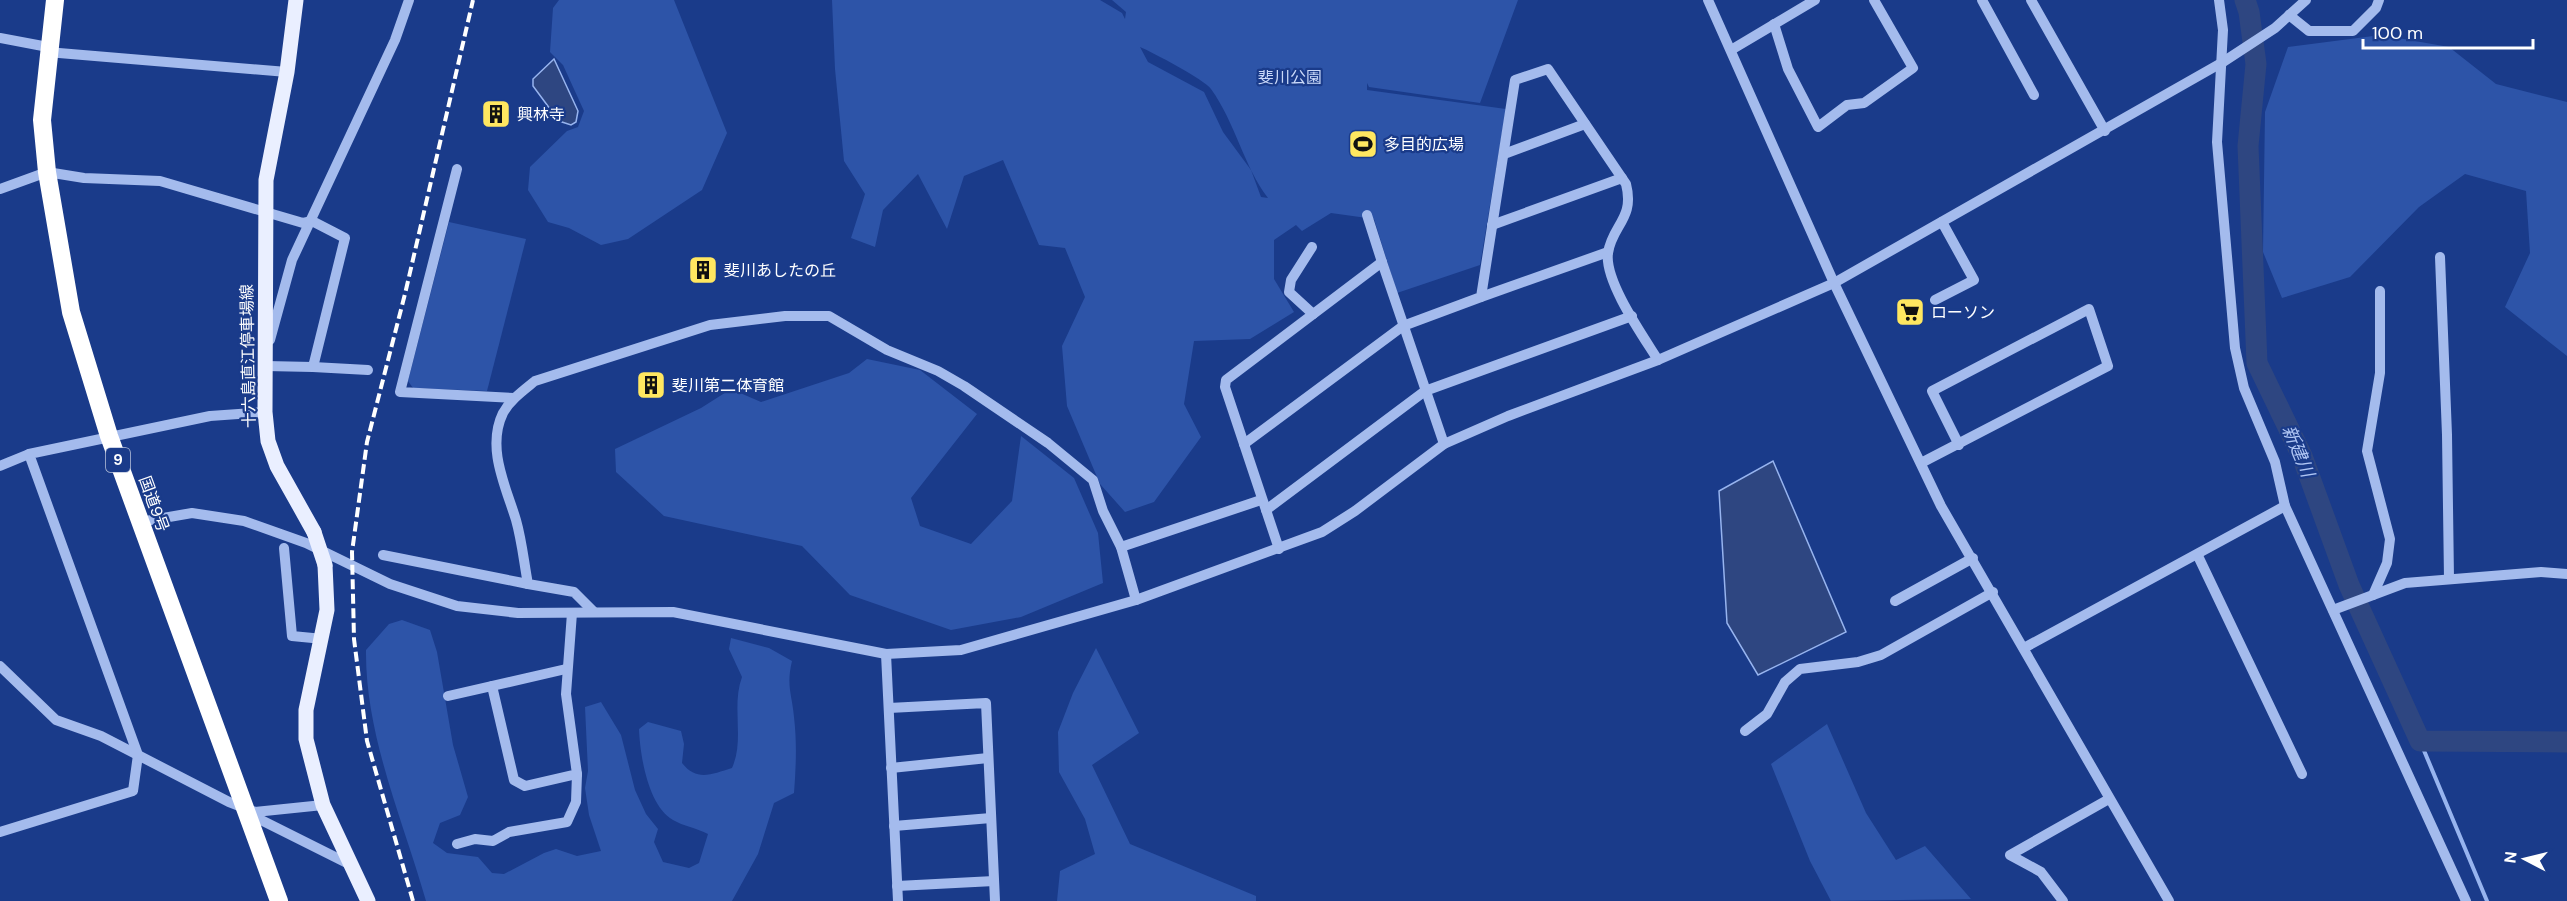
<svg xmlns="http://www.w3.org/2000/svg" width="2567" height="901" font-family="'DM Sans','Noto Sans JP',sans-serif">
<style>
.green{fill:#2d54a8;fill-rule:evenodd}
.water{fill:#2e4681;stroke:#97b4ef;stroke-width:1.5}
.lines{fill:none;stroke-linecap:round;stroke-linejoin:round}
.stream{stroke:#97b4ef;stroke-width:4}
.river{stroke:#2e4681;stroke-width:21}
.minor{stroke:#a4bbed;stroke-width:10}
.major{stroke:#eaefff;stroke-width:15}
.highway{stroke:#fff;stroke-width:18}
.rail{stroke:#fff;stroke-width:4;stroke-dasharray:10 4.5;stroke-linecap:butt}
.major-bridge{stroke:#eaefff;stroke-width:15}
.labels{text-anchor:middle;dominant-baseline:central;stroke-width:4.5;stroke-linejoin:round;paint-order:stroke}
.shield{fill:#1a3b8a;stroke:#bac4dc;stroke-width:1.5}
.shield-label{font-size:15px;font-weight:bold;fill:#fff}
.park-label{font-size:16px;fill:#cad9f9;stroke:#1a3b8a}
.poi-label{font-size:16px;fill:#fff;stroke:#1a3b8a;text-anchor:start}
.street-label{font-size:16px;fill:#fff;stroke:#1a3b8a}
.water-label{font-size:18px;font-style:italic;fill:#b0c6f4;stroke:#1a3b8a}
</style>
<rect width="100%" height="100%" fill="#1a3b8a"/>
<!-- green -->
<g class="green">
<path d="M 559,0 L 674,0 L 727,133 L 702,190 L 628,239 L 601,245 L 569,228 L 548,222 L 528,190 L 530,167 L 567,131 L 578,127 L 584,111 L 563,65 L 550,52 L 553,8 Z"/>
<path d="M 832,0 L 1100,0 L 1122,13 L 1125,19 L 1126,12 L 1112,0 L 1518,0 L 1480,103 L 1369,87 L 1367,83 L 1367,90 L 1506,109 L 1480,265 L 1397,293 L 1374,219 L 1331,213 L 1302,231 L 1296,225 L 1274,240 L 1274,279 L 1294,312 L 1250,339 L 1194,341 L 1184,404 L 1201,437 L 1154,502 L 1125,512 L 1100,484 L 1067,406 L 1062,346 L 1085,297 L 1065,248 L 1039,245 L 1003,160 L 964,176 L 947,229 L 918,174 L 883,210 L 875,247 L 851,238 L 865,194 L 844,161 L 835,69 ZM 1140,47 C 1152,52 1205,80 1211,89 C 1235,122 1244,167 1268,198 L 1261,197 L 1251,170 L 1223,132 L 1204,92 L 1148,62 Z"/>
<path d="M 2381,35 L 2449,47 L 2496,84 L 2567,102 L 2567,356 L 2505,307 L 2530,253 L 2526,191 L 2465,174 L 2419,207 L 2350,277 L 2282,298 L 2263,252 L 2265,112 L 2288,47 Z"/>
<path d="M 449,222 L 526,239 L 487,391 L 413,388 L 408,381 Z"/>
<path d="M 867,359 L 920,370 L 977,414 L 911,498 L 920,526 L 971,544 L 1012,501 L 1021,436 L 1074,478 L 1098,533 L 1103,583 L 1021,617 L 951,630 L 850,595 L 802,546 L 664,516 L 616,472 L 615,449 L 701,408 L 731,389 L 761,402 L 849,373 Z"/>
<path d="M 402,620 L 430,630 L 437,652 L 453,745 L 468,797 L 460,815 L 440,823 L 433,843 L 447,853 L 478,857 L 492,873 L 504,874 L 544,853 L 556,849 L 577,856 L 601,851 L 589,815 L 585,788 L 588,771 L 585,707 L 601,702 L 621,735 L 635,790 L 646,814 L 658,829 L 654,842 L 663,862 L 689,868 L 699,863 L 708,834 C 697,828 683,826 673,820 C 648,806 640,755 639,729 L 648,722 L 681,731 L 684,744 L 682,763 C 697,782 712,774 732,768 C 745,739 731,707 742,677 L 729,649 L 731,638 L 769,648 L 792,661 C 786,686 792,694 794,717 C 797,743 796,767 794,793 L 774,803 L 758,854 L 732,901 L 426,901 C 403,820 365,735 366,650 L 389,624 Z"/>
<path d="M 1096,648 L 1139,733 L 1092,765 L 1130,844 L 1256,896 L 1256,901 L 1057,901 L 1060,871 L 1095,854 L 1085,819 L 1059,772 L 1058,732 L 1073,693 Z"/>
<path d="M 1827,724 L 1866,813 L 1896,860 L 1925,846 L 1971,899 L 1831,901 L 1810,861 L 1771,764 Z"/>
</g>
<!-- water -->
<g class="water">
<path d="M 554,59 L 578,111 L 576,122 L 571,125 L 559,121 L 533,86 L 533,79 Z"/>
<path d="M 1773,461 L 1846,632 L 1758,675 L 1727,623 L 1719,491 Z"/>
</g>
<g class="lines">
<!-- stream -->
<path class="stream" d="M 2420,741 L 2487,901"/>
<!-- river -->
<path class="river" d="M 2245,0 L 2249,12 L 2256,64 L 2248,146 L 2257,363 L 2302,456 L 2349,585 L 2420,741 L 2567,742"/>
<!-- minor -->
<g class="minor">
<path d="M 1708,0 L 1834,283 L 1941,506 L 2169,901"/>
<path d="M 1982,0 L 2034,95"/>
<path d="M 2031,0 L 2105,131"/>
<path d="M 2219,0 L 2223,30 L 2217,142 L 2235,348 L 2244,388 L 2275,462 L 2285,506 L 2466,901"/>
<path d="M 2289,15 L 2309,31 L 2353,31 L 2376,8 L 2379,0"/>
<path d="M 1774,24 L 1788,69 L 1818,127 L 1847,105 L 1864,103 L 1913,68 L 1874,0"/>
<path d="M 0,38 L 48,47"/>
<path d="M 1731,50 L 1815,0"/>
<path d="M 47,52 L 287,72"/>
<path d="M 1504,154 L 1585,124"/>
<path d="M 457,169 L 400,392 L 514,398"/>
<path d="M 0,189 L 47,172 L 84,178 L 160,181 L 303,223 L 312,221 L 345,238 L 313,367 L 266,366"/>
<path d="M 1367,215 L 1382,262"/>
<path d="M 1492,225 L 1622,178"/>
<path d="M 1312,247 L 1291,280 L 1289,292 L 1313,314"/>
<path d="M 2440,257 L 2447,435 L 2449,579"/>
<path d="M 1481,297 L 1608,252"/>
<path d="M 1935,300 L 1974,280 L 1942,222"/>
<path d="M 270,340 L 292,260 L 395,40 L 409,0"/>
<path d="M 313,367 L 368,370"/>
<path d="M 1244,444 L 1403,326 L 1481,297 L 1515,80 L 1548,69 L 1626,184 C 1635,219 1612,225 1608,253 C 1604,281 1643,336 1658,360"/>
<path d="M 1921,463 L 2108,366 L 2089,309 L 1932,391 L 1959,445"/>
<path d="M 0,466 L 29,454"/>
<path d="M 1266,510 L 1425,391 L 1632,316"/>
<path d="M 140,522 L 192,513 L 244,521 L 306,543 L 390,584 L 457,606 L 518,613 L 673,612 L 886,654 L 961,650 L 1136,600 L 1322,532 L 1355,511 L 1444,444 L 1508,416 L 1658,360 L 1834,283 L 2223,62 L 2275,28 L 2306,0"/>
<path d="M 1121,547 L 1261,500"/>
<path d="M 284,548 L 292,636 L 323,639"/>
<path d="M 1279,549 L 1225,387 L 1226,380 L 1382,262 L 1444,444"/>
<path d="M 383,555 L 528,584"/>
<path d="M 2198,556 L 2302,774"/>
<path d="M 2373,595 L 2387,563 L 2390,539 L 2367,451 L 2380,373 L 2380,291"/>
<path d="M 1895,601 L 1973,558"/>
<path d="M 2333,610 L 2405,583 L 2541,572 L 2567,574"/>
<path d="M 594,612 L 574,592 L 528,584 C 524,563 522,541 516,520 C 506,487 486,448 503,413 C 510,400 524,390 535,381 L 710,325 L 785,316 L 829,316 L 887,350 L 938,371 L 964,386 L 1048,443 L 1093,480 L 1103,511 L 1121,547 L 1136,600"/>
<path d="M 2024,648 L 2285,506"/>
<path d="M 886,654 L 898,901"/>
<path d="M 0,666 L 56,720 L 101,736 L 229,802 L 255,812 L 323,805"/>
<path d="M 492,686 L 514,780 L 525,786 L 577,774 L 566,694 L 572,613"/>
<path d="M 448,696 L 566,669"/>
<path d="M 889,708 L 986,703 L 995,901"/>
<path d="M 1745,731 L 1767,714 L 1785,682 L 1800,669 L 1858,662 L 1881,655 L 1993,592"/>
<path d="M 891,768 L 988,758"/>
<path d="M 255,812 L 259,819 L 351,865"/>
<path d="M 894,826 L 991,818"/>
<path d="M 0,832 L 133,791 L 138,755 L 29,454 L 210,416 L 265,412"/>
<path d="M 457,844 L 475,839 L 493,841 L 509,832 L 567,822 L 576,802 L 577,774"/>
<path d="M 897,886 L 994,881"/>
<path d="M 2063,901 L 2041,872 L 2010,855 L 2109,799"/>
</g>
<!-- major -->
<g class="major">
<path d="M 296,0 L 287,72 L 266,180 L 265,412 L 268,441 L 277,466 L 314,532"/>
<path d="M 325,565 L 327,610 L 306,710 L 306,739 L 323,805 L 368,901"/>
</g>
<!-- highway -->
<path class="highway" d="M 55,0 L 42,120 L 47,172 L 71,312 L 109,436 L 279,901"/>
<!-- rail -->
<path class="rail" d="M 413,901 L 367,741 L 354,639 L 352,552 L 367,442 L 405,294 L 473,0"/>
<!-- major-bridge -->
<path class="major-bridge" d="M 314,532 L 325,565"/>
</g>
<!-- icons -->
<defs>
<g id="building-square" transform="scale(1.5)"><rect x="-9" y="-9" width="18" height="18" rx="4" fill="#ffe760" stroke="#1a3b8a"/><path d="M-4-6H4V6H1V3H-1V6H-4ZM-2.5-4.3h1.7v1.8h-1.7ZM.8-4.3h1.7v1.8H.8ZM-2.5-1h1.7V.8h-1.7ZM.8-1h1.7V.8H.8Z" fill="#111"/></g>
<g id="stadium-square" transform="scale(1.5)"><rect x="-9" y="-9" width="18" height="18" rx="4" fill="#ffe760" stroke="#1a3b8a"/><path d="M0-5a6.5 5 0 1 0 0 10a6.5 5 0 1 0 0-10ZM-3.5-1.8h7v3.6h-7Z" fill="#111"/></g>
<g id="supermarket-square" transform="scale(1.5)"><rect x="-9" y="-9" width="18" height="18" rx="4" fill="#ffe760" stroke="#1a3b8a"/><path d="M-6-5.5h2.5l.6 2H6L4.5 2H-2.5L-4.4-4H-6ZM-1.5 3.2a1.3 1.3 0 1 0 .1 0ZM3 3.2a1.3 1.3 0 1 0 .1 0Z" fill="#111"/></g>
</defs>
<g fill-rule="evenodd">
<use href="#building-square" x="496" y="114"/>
<use href="#stadium-square" x="1363" y="144"/>
<use href="#building-square" x="703" y="270"/>
<use href="#supermarket-square" x="1910" y="312"/>
<use href="#building-square" x="651" y="385"/>
</g>
<g class="labels">
<!-- shield labels -->
<rect class="shield" x="106" y="448" width="24" height="24" rx="4.5"/>
<g class="shield-label">
<text x="118" y="460">9</text>
</g>
<!-- park labels -->
<g class="park-label">
<text x="1290" y="77">斐川公園</text>
</g>
<!-- poi labels -->
<g class="poi-label">
<text x="517" y="114">興林寺</text>
<text x="1384" y="144">多目的広場</text>
<text x="724" y="270">斐川あしたの丘</text>
<text x="1931" y="312">ローソン</text>
<text x="672" y="385">斐川第二体育館</text>
</g>
<!-- street labels -->
<g class="street-label">
<text transform="translate(248 356) rotate(-91)">十六島直江停車場線</text>
<text transform="translate(154 504) rotate(70)">国道9号</text>
</g>
<!-- water labels -->
<g class="water-label">
<text transform="translate(2298 451) rotate(67)">新建川</text>
</g>
</g>
<!-- north arrow -->
<g transform="translate(2525 859) rotate(277)" stroke="#1a3b8a" stroke-width="4.5" paint-order="stroke">
<path d="M0-4.5L10 22L0 15L-10 22Z" fill="#ffffff"/>
<text y="-9" font-size="16" font-weight="bold" text-anchor="middle" fill="#ffffff">N</text>
</g>
<!-- scale -->
<path d="M2363 39v9h170v-9" fill="none" stroke="#ffffff" stroke-width="3"/>
<text x="2372" y="39" font-size="18" fill="#ffffff" stroke="#1a3b8a" stroke-width="4.5" paint-order="stroke">100 m</text>
</svg>
